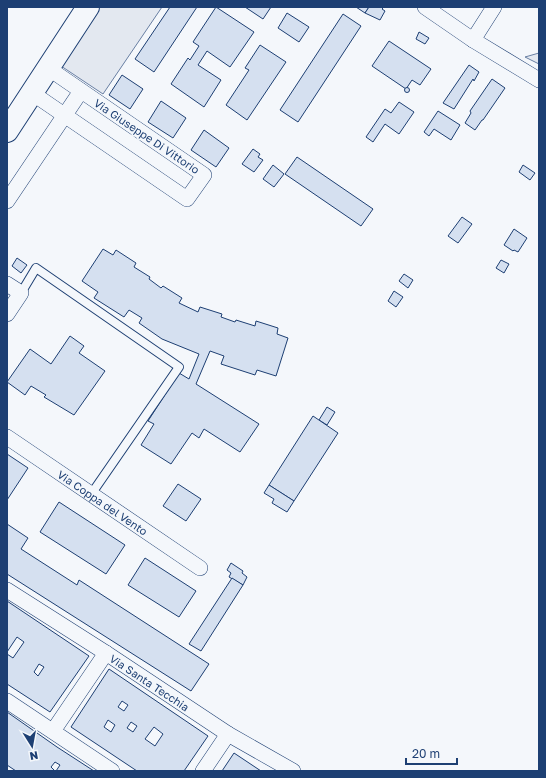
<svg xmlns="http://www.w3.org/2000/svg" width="546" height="778" font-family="'Golos Text',sans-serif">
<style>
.parking{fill:#e3e8f0;stroke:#687fa3}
.building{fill:#d5e0f0;stroke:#1d3f73;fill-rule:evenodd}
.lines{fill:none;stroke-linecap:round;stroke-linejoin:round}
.service-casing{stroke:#1d3f73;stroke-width:10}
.minor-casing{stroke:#1d3f73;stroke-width:16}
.secondary-casing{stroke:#1d3f73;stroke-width:24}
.service{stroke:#f4f7fb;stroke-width:8}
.minor{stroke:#f4f7fb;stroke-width:15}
.secondary{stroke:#f4f7fb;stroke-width:22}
.labels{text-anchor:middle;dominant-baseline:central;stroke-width:3;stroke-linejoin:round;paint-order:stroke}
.street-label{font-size:11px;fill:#1d3f73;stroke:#f4f7fb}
</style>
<rect width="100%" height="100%" fill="#f4f7fb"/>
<!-- parking -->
<g class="parking">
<path d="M 96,7 L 162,7 L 103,94 L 58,64 Z"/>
<path d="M 539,53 L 539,64 L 525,57 Z"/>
</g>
<!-- building -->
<g class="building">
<path d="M 170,7 L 197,7 L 154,72 L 135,59 Z"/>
<path d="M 216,7 L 254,32 L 230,67 L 207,51 L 198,65 L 221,80 L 204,107 L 171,84 L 188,58 L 190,60 L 199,46 L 193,42 Z"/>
<path d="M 245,7 L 271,7 L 263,19 Z"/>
<path d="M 356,7 L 369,7 L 365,13 Z"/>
<path d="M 369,7 L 381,7 L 383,8 L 382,9 L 385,11 L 380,20 L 365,13 Z"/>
<path d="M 287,13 L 309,27 L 299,42 L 278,28 Z"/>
<path d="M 343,14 L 361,26 L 298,122 L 280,110 Z"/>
<path d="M 419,32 L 429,38 L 425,44 L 416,39 Z"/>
<path d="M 389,41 L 431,69 L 420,85 L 412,80 L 406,89 L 372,66 Z"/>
<path d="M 260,45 L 286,62 L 247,120 L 226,105 L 249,70 L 245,68 Z"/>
<path d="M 469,65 L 479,72 L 474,81 L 473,79 L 454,109 L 443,103 Z"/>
<path d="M 122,75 L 143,89 L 130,109 L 109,95 Z"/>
<path d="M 492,79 L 505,88 L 483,120 L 482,120 L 475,130 L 465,123 L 471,113 L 470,111 Z"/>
<circle cx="407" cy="90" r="2.5"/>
<path d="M 161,101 L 186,118 L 173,138 L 148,122 Z"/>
<path d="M 399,102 L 414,112 L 399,134 L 385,124 L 373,142 L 366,137 L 385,109 L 391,113 Z"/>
<path d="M 438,111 L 460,125 L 451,140 L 434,129 L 429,136 L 424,132 Z"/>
<path d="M 204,130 L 229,148 L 216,167 L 191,150 Z"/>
<path d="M 253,149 L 260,154 L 258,157 L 263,160 L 254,172 L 242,164 Z"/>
<path d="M 297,157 L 373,209 L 361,226 L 285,174 Z"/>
<path d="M 273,165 L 284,174 L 274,187 L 263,179 Z"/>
<path d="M 523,165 L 535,173 L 530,180 L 519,172 Z"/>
<path d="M 462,217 L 472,224 L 458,243 L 448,236 Z"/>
<path d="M 514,229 L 527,238 L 518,252 L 514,250 L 513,251 L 504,245 Z"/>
<path d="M 103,249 L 113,255 L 116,250 L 136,263 L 134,267 L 150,277 L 149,279 L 161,288 L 163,286 L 182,298 L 179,303 L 198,312 L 200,307 L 222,314 L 221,317 L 235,322 L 236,320 L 255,326 L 256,321 L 278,328 L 277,334 L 288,338 L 276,376 L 257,370 L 255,375 L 221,364 L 224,356 L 210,351 L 196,384 L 259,424 L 240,452 L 204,429 L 199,438 L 192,433 L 171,464 L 141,445 L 154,424 L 148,421 L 179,373 L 189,379 L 199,354 L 162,339 L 139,323 L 142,318 L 129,310 L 124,317 L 94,298 L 98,292 L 82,281 Z"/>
<path d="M 17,258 L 27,265 L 21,273 L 12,266 Z"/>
<path d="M 501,260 L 509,264 L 504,273 L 496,268 Z"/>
<path d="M 404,274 L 413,280 L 408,288 L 399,281 Z"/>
<path d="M 394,291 L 403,297 L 396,307 L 388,301 Z"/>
<path d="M 70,336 L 84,346 L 79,353 L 105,371 L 74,415 L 44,397 L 46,395 L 31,386 L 25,395 L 7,382 L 30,349 L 51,364 Z"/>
<path d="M 327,407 L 335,412 L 327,425 L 319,420 Z"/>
<path d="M 313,416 L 338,433 L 294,501 L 269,485 Z"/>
<path d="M 7,454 L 28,468 L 7,500 Z"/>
<path d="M 178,484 L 201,499 L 186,521 L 163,506 Z"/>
<path d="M 269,485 L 294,501 L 287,512 L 272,503 L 274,499 L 264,493 Z"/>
<path d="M 59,502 L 125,545 L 106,574 L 40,532 Z"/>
<path d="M 7,524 L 28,538 L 21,549 L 77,585 L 79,580 L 209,664 L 191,691 L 7,574 Z"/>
<path d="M 145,558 L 196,591 L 179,617 L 128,585 Z"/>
<path d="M 231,563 L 243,571 L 242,573 L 247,577 L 243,585 L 229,577 L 231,573 L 227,570 Z"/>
<path d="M 232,578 L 243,585 L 201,651 L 189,644 Z"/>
<path d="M 7,601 L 89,656 L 50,712 L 7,684 L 7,654 L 13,658 L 24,642 L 17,637 L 7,652 ZM 39,664 L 44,667 L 38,676 L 34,672 Z"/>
<path d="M 109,669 L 208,736 L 184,771 L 137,771 L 71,727 ZM 122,701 L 128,705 L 124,711 L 118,707 ZM 108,720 L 115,725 L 111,732 L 104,727 ZM 131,722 L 137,726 L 133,732 L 127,728 ZM 154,727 L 163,734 L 155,746 L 145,739 Z"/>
<path d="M 7,712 L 57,747 L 94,771 L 56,771 L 60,765 L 55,762 L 51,767 L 55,771 L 16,771 L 7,765 Z"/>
<path d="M 234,753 L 261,771 L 222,771 Z"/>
</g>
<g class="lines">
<!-- service casing -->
<g class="service-casing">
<path id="service" d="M 21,293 L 36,268 L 179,367 L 92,493"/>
</g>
<!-- minor casing -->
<g class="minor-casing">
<g id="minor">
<path d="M 425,7 L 473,40 L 539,80"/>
<path d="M 473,40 L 494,7"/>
<path d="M 32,93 L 187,199 L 204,175 L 48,68"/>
<path d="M 7,201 L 81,91"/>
<path d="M 7,284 L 21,293 L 7,314"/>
<path id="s1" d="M 7,437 L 200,568"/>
<path id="s2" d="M 7,590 L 106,653 L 228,734 L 293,771"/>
<path d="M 7,701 L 112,771"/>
<path d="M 53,731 L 106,653"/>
<path d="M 203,771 L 228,734"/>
</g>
</g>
<!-- secondary casing -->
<g class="secondary-casing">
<path id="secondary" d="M 7,131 L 88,7"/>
</g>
<!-- service -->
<use href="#service" class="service"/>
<!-- minor -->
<use href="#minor" class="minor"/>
<!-- secondary -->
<use href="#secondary" class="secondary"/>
</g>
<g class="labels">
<!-- street labels -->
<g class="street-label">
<text transform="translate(147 136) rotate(34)">Via Giuseppe Di Vittorio</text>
<text stroke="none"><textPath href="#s1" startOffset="116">Via Coppa del Vento</textPath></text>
<text stroke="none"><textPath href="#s2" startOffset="170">Via Santa Tecchia</textPath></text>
</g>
</g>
<!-- border -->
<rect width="546" height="778" fill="none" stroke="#1d3f73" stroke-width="16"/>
<!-- north arrow -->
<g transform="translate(32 746) rotate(169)" stroke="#f4f7fb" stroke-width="3" paint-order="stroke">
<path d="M0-3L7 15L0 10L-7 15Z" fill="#1d3f73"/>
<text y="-6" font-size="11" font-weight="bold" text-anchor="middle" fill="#1d3f73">N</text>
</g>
<!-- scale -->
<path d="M406 758v6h51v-6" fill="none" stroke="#1d3f73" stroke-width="2"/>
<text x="412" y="758" font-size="12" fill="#1d3f73" stroke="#f4f7fb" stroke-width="3" paint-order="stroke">20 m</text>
</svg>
